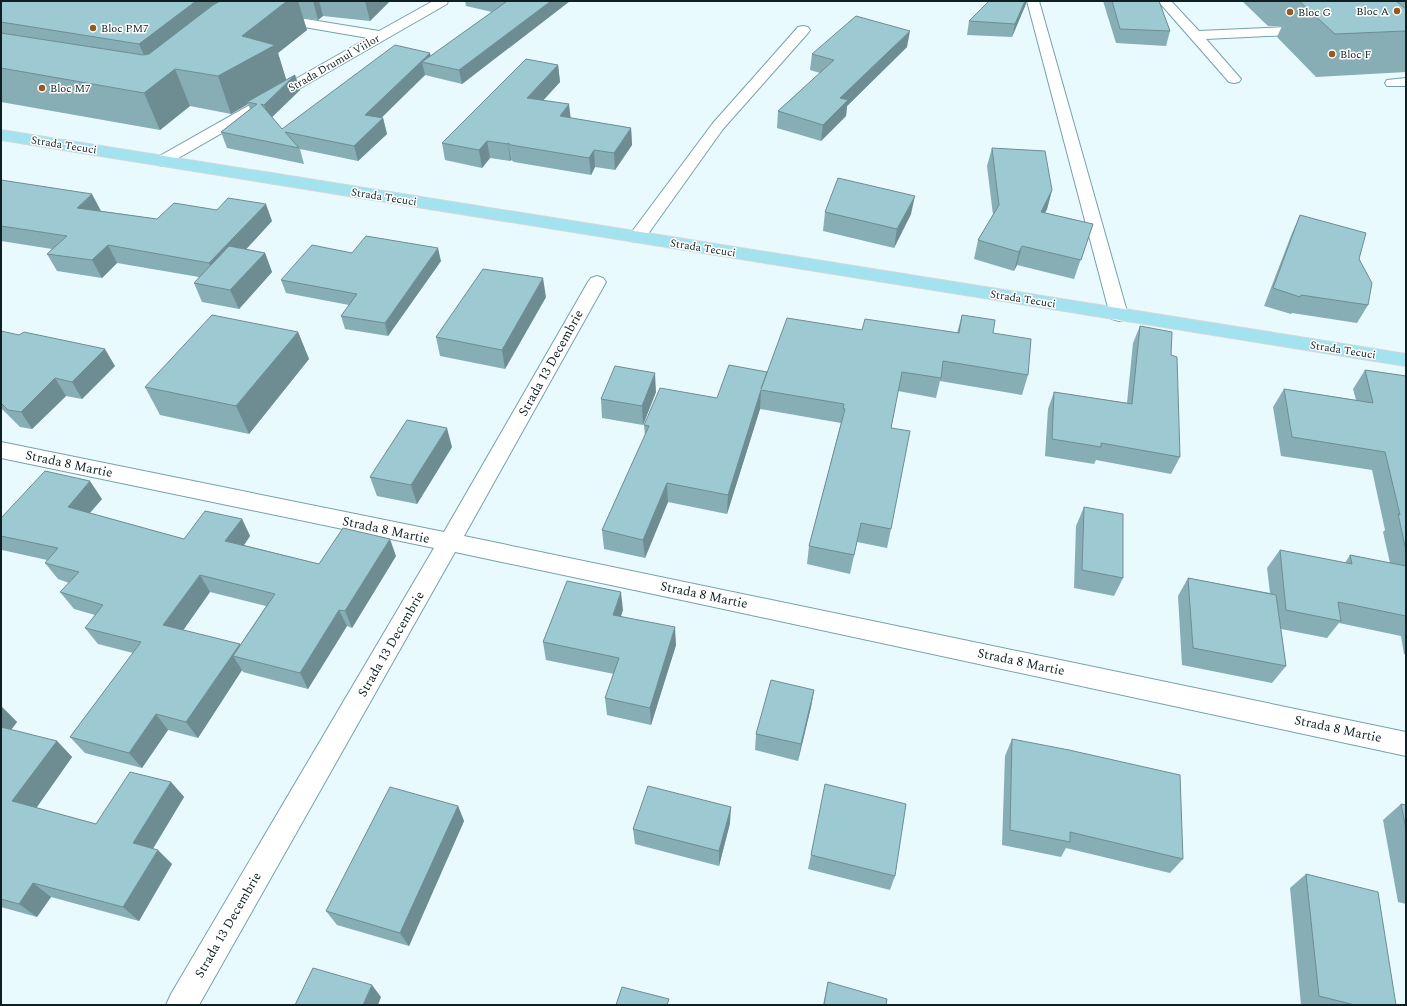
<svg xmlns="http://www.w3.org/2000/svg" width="1407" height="1006" font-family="Spectral,serif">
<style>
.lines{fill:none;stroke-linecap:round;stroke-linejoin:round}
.minor-casing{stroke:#76a1aa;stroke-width:2}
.major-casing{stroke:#d4d7d8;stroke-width:2}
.minor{fill:#fff;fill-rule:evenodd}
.major{fill:#a2e3ef;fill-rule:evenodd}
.wall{fill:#87adb5;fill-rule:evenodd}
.shaded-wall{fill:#6e8d93}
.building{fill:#9dc9d2;stroke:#6e8d93}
.poi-dot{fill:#965a1d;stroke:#fff;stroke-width:1.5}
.labels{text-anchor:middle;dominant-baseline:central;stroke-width:3;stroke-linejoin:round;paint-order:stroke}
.far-poi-label{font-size:11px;fill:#0f2024;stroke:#fff;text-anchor:start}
.far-street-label{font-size:11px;fill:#0f2024;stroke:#fff}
.street-label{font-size:13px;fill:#0f2024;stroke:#fff}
</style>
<rect width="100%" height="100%" fill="#e8fafe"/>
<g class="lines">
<!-- minor casing -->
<g class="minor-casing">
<g id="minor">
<path d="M 433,1 L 448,1 L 447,4 L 168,164 L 162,166 L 156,164 L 154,161 L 156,158 L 368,38 L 275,22 L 270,21 L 268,18 L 270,15 L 275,14 L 379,31 Z"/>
<path d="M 1027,1 L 1039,1 L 1128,315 L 1126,319 L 1119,321 L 1112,319 L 1110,315 Z"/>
<path d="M 1158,1 L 1171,1 L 1199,31 L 1310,26 L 1315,27 L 1317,30 L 1315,33 L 1310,34 L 1206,39 L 1241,79 L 1239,82 L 1234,83 L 1229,82 Z"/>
<path d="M 803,26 L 808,27 L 810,30 L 808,33 L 723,129 L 643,241 L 637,242 L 631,241 L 628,237 L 631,233 L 713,123 L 798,27 Z"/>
<path d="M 1406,78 L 1406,86 L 1387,86 L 1385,83 L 1387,80 Z"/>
<path d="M 597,276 L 603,278 L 606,282 L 464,536 L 1406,732 L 1406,756 L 691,602 L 455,552 L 199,1005 L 166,1005 L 171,994 L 434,548 L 1,458 L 1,442 L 444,532 L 588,282 L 591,278 Z"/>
</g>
</g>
<!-- major casing -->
<g class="major-casing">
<path id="major" d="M 1,130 L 1406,354 L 1406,366 L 1,140 Z"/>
</g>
<!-- minor -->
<use href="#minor" class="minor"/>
<!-- major -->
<use href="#major" class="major"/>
</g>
<!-- wall -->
<g class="wall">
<path d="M 1,1 L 390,1 L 370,21 L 323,16 L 318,20 L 303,18 L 307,30 L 278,53 L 286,80 L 295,75 L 300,90 L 272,117 L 282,129 L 431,56 L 492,12 L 466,6 L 465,1 L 570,1 L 462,84 L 425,75 L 381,118 L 383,118 L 387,134 L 358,161 L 300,149 L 304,164 L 227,148 L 221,132 L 250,109 L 248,104 L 231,114 L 190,106 L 160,130 L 1,102 Z"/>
<path d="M 989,1 L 1027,1 L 1012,37 L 967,35 L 969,21 Z"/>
<path d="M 1103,1 L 1159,1 L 1170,31 L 1166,46 L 1116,43 Z"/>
<path d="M 1242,1 L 1406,1 L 1406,72 L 1316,77 L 1277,37 L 1282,26 L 1268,26 Z"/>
<path d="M 907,47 L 847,106 L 846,116 L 821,141 L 777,128 L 778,111 L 820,73 L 810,70 L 812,54 Z"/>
<path d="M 558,65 L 560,82 L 543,100 L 571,118 L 631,128 L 632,145 L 615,170 L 595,167 L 591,175 L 514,162 L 511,160 L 510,161 L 490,158 L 482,168 L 445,160 L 442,143 Z"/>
<path d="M 992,148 L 1052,190 L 1047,209 L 1045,213 L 1093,224 L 1074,279 L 1017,265 L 1014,271 L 974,259 L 978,240 L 993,215 L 987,166 Z"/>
<path d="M 1,180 L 101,211 L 157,219 L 272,221 L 246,249 L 265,253 L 272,272 L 239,309 L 202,302 L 194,283 L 199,277 L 117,263 L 102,278 L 57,271 L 47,254 L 52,249 L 1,241 Z"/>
<path d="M 825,212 L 911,214 L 894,248 L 823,231 Z"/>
<path d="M 1300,215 L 1359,259 L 1368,305 L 1357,323 L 1292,313 L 1291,314 L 1264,306 L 1292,233 Z"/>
<path d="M 352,253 L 441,261 L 388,336 L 345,329 L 341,316 L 349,305 L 286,293 L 281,280 Z"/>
<path d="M 546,297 L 505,369 L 440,356 L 436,337 Z"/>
<path d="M 962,315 L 993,333 L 1028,375 L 1022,395 L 940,381 L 936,398 L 898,391 L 891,428 L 891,529 L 887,548 L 857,542 L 850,574 L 807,564 L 809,546 L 841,423 L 760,409 L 727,514 L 668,502 L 645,558 L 604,549 L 602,530 L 645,436 L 644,425 L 717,398 L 767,372 L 767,374 L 862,330 L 957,333 Z"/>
<path d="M 1140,326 L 1171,355 L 1180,457 L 1171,474 L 1096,460 L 1094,464 L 1045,456 L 1048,409 L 1054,392 L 1127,403 L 1133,343 Z"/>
<path d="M 1,331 L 115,366 L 82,399 L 66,396 L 32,429 L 20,427 L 1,408 Z"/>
<path d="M 298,332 L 309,359 L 249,434 L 160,415 L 145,387 Z"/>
<path d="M 1365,370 L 1406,376 L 1406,655 L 1404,654 L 1401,636 L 1339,623 L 1327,638 L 1281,629 L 1286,666 L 1272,683 L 1182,665 L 1178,596 L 1188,578 L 1270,593 L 1267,568 L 1280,550 L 1345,563 L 1350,555 L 1390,563 L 1383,532 L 1385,530 L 1372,470 L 1281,456 L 1273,407 L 1284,389 L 1356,400 L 1353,389 Z"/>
<path d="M 656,392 L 643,425 L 602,418 L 601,399 Z"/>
<path d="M 452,447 L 417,504 L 377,496 L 370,477 Z"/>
<path d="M 102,499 L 90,513 L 184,539 L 242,519 L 250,536 L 244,545 L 319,564 L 396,556 L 352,628 L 347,626 L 308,689 L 243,672 L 242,670 L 198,738 L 168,730 L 142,768 L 85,753 L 70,737 L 133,653 L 98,644 L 85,628 L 95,615 L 74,609 L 60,592 L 69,583 L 58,579 L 45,563 L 47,560 L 2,550 L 1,549 L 1,518 ZM 210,592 L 266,606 L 240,645 L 240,644 L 183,630 Z"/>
<path d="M 1084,507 L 1123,578 L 1114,596 L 1074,588 L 1076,526 Z"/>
<path d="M 623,610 L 621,616 L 676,645 L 651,725 L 607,715 L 605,698 L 614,674 L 546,660 L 543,642 Z"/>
<path d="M 814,690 L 811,707 L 798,761 L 755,750 L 756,734 Z"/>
<path d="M 1,706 L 17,722 L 11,730 L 57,741 L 72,757 L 36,808 L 96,824 L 171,782 L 184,797 L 153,849 L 172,864 L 139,921 L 51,897 L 37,917 L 1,907 Z"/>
<path d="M 1012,739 L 1183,859 L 1170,873 L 1066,848 L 1061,857 L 1002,845 L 1005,756 Z"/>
<path d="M 1401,804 L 1406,805 L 1406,904 L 1398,902 L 1383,820 Z"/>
<path d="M 458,806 L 464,821 L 409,946 L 337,925 L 326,911 Z"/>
<path d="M 730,823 L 719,866 L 635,844 L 633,829 Z"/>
<path d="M 811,855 L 895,876 L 890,890 L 808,869 Z"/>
<path d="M 1306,874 L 1396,1005 L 1301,1005 L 1290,888 Z"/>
<path d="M 828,982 L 886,1005 L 823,1005 L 825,995 Z"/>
</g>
<!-- shaded-wall -->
<g class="shaded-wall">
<path d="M 196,1 L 232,1 L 155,80 L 139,44 Z"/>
<path d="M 287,1 L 298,1 L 307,30 L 278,53 L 287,82 L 247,102 L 248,104 L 231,114 L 218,76 L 242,36 Z"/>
<path d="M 313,1 L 319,1 L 323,16 L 318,20 Z"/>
<path d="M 365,1 L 390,1 L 370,21 Z"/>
<path d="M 551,1 L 570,1 L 462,84 L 459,70 Z"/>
<path d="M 1025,1 L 1027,1 L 1026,4 L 1012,37 L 1015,24 Z"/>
<path d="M 910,31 L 907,47 L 847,106 L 846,116 L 821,141 L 823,125 L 840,98 Z"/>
<path d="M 430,53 L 433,65 L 422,62 L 425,75 L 369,130 L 365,115 Z"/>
<path d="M 558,65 L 560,82 L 530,115 L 527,98 Z"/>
<path d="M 175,69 L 190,106 L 160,130 L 144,93 Z"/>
<path d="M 295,75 L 300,90 L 269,120 L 264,105 Z"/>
<path d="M 569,104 L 571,121 L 560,116 Z"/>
<path d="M 383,118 L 387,134 L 358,161 L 354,146 Z"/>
<path d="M 631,128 L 632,145 L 615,170 L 614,153 Z"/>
<path d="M 487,141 L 490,158 L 482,168 L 479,150 Z"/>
<path d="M 508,143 L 511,160 L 510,161 L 508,144 Z"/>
<path d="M 594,150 L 595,167 L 591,175 L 589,158 Z"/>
<path d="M 1052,190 L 1047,209 L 1036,230 L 1041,212 Z"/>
<path d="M 92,194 L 101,211 L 77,208 Z"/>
<path d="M 915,196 L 911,214 L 894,248 L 897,229 Z"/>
<path d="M 266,204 L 272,221 L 217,281 L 209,263 Z"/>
<path d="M 108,245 L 117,263 L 102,278 L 92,260 Z"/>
<path d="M 1022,246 L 1017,265 L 1014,271 L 1019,252 Z"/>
<path d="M 438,248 L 441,261 L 388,336 L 385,323 Z"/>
<path d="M 265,253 L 272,272 L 239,309 L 230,290 Z"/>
<path d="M 543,278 L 546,297 L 505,369 L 502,350 Z"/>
<path d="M 298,332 L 309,359 L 249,434 L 236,406 Z"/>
<path d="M 105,349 L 115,366 L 82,399 L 72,382 Z"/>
<path d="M 655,373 L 656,392 L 643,425 L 642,406 Z"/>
<path d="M 55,378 L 66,396 L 32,429 L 21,412 Z"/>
<path d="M 761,390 L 760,409 L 727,514 L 728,495 Z"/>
<path d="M 447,428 L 452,447 L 417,504 L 411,485 Z"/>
<path d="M 90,481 L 102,499 L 80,524 L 68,507 Z"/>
<path d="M 667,483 L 668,502 L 645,558 L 643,540 Z"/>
<path d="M 242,519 L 250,536 L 235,558 L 225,541 Z"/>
<path d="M 390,539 L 396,556 L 352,628 L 345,611 Z"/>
<path d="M 200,575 L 210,592 L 175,642 L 163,625 Z"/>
<path d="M 621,592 L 623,610 L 615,633 L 613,615 Z"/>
<path d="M 339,610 L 347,626 L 308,689 L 300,673 Z"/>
<path d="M 675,627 L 676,645 L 651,725 L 650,708 Z"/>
<path d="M 240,644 L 249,660 L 233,656 L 242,670 L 198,738 L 186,722 Z"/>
<path d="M 814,690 L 811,707 L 798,761 L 801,744 Z"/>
<path d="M 1,706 L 17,722 L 3,740 L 1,738 Z"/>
<path d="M 156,714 L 168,730 L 142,768 L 129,753 Z"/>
<path d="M 57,741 L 72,757 L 30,817 L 12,801 Z"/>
<path d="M 171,782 L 184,797 L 147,858 L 133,843 Z"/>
<path d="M 458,806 L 464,821 L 409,946 L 400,933 Z"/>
<path d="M 731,807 L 730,823 L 719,866 L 719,851 Z"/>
<path d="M 158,850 L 172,864 L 139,921 L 123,907 Z"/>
<path d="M 33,883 L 51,897 L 37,917 L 19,904 Z"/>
<path d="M 372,985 L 381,997 L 378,1005 L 363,1005 Z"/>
</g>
<!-- building -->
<g class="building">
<path d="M 1,1 L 196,1 L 139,44 L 1,22 Z"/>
<path d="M 220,1 L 287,1 L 242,36 L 275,45 L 218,76 L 175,69 L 144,93 L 1,68 L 1,33 L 143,55 L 149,54 L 213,5 Z"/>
<path d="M 503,1 L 551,1 L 459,70 L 422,62 L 506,2 Z"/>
<path d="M 989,1 L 1025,1 L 1015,24 L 969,21 Z"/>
<path d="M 1112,1 L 1159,1 L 1170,31 L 1120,29 Z"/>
<path d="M 1299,1 L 1396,1 L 1406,9 L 1406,31 L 1335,34 Z"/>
<path d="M 856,16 L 910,31 L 840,98 L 848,100 L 823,125 L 778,111 L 834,60 L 812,54 Z"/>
<path d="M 395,45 L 430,53 L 365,115 L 383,118 L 354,146 L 285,132 L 299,148 L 221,132 L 257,104 L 247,102 L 295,75 L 264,105 L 261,104 L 282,129 Z"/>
<path d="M 526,59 L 558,65 L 527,98 L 569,104 L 560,116 L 631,128 L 614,153 L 594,150 L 589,158 L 511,145 L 508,143 L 508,144 L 487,141 L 479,150 L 442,143 Z"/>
<path d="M 992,148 L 1045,151 L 1052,190 L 1041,212 L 1093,224 L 1081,260 L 1022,246 L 1019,252 L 978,240 L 999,205 Z"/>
<path d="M 838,178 L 915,196 L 897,229 L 825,212 Z"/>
<path d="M 1,180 L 92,194 L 77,208 L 157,219 L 174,203 L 217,210 L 228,198 L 266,204 L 209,263 L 108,245 L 92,260 L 47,254 L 67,236 L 1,226 Z"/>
<path d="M 1300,215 L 1366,233 L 1359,259 L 1372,283 L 1368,305 L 1301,295 L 1300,297 L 1273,288 Z"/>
<path d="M 366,236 L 438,248 L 385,323 L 341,316 L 357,294 L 281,280 L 312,245 L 352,253 Z"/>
<path d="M 229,246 L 265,253 L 230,290 L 194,283 Z"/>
<path d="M 483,269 L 543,278 L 502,350 L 436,337 Z"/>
<path d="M 212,315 L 298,332 L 236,406 L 145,387 Z"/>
<path d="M 962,315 L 995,320 L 993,333 L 1031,339 L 1028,375 L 943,361 L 941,378 L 902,372 L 891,428 L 910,431 L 891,529 L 861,523 L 854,555 L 809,546 L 845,409 L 843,408 L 844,404 L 761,390 L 728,495 L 667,483 L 643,540 L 602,530 L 649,426 L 644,425 L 660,388 L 717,398 L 729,365 L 767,372 L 761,389 L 787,318 L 862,330 L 865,319 L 959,333 Z"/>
<path d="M 1140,326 L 1172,332 L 1171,355 L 1177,357 L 1180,457 L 1101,443 L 1101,447 L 1052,439 L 1054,392 L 1132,404 Z"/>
<path d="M 1,331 L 19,335 L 24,332 L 105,349 L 72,382 L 55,378 L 21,412 L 8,410 L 1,403 Z"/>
<path d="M 615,366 L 655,373 L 642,406 L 601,399 Z"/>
<path d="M 1365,370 L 1406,376 L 1406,551 L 1398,514 L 1400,515 L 1385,452 L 1292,437 L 1284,389 L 1373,403 Z"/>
<path d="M 407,420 L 447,428 L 411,485 L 370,477 Z"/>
<path d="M 45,471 L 90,481 L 68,507 L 184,539 L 205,511 L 242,519 L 225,541 L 319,564 L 343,528 L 390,539 L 345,611 L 339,610 L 300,673 L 233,656 L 275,594 L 200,575 L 163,625 L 240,644 L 186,722 L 156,714 L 129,753 L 70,737 L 141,642 L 85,628 L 103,605 L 60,592 L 79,572 L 45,563 L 58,548 L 1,536 L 1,518 Z"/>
<path d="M 1084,507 L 1123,514 L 1123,578 L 1082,570 Z"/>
<path d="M 1280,550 L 1352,564 L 1350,555 L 1406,566 L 1406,616 L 1338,602 L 1341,621 L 1286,610 Z"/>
<path d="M 1188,578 L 1276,595 L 1286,666 L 1193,648 Z"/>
<path d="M 567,581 L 621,592 L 613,615 L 675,627 L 650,708 L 605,698 L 619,658 L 543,642 Z"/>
<path d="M 771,680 L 814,690 L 801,744 L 756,734 Z"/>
<path d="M 1,727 L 57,741 L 12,801 L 96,824 L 130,772 L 171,782 L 133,843 L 158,850 L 123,907 L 33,883 L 19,904 L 1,899 Z"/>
<path d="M 1012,739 L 1069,750 L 1180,775 L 1183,859 L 1070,832 L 1070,842 L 1010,830 Z"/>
<path d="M 825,784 L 906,804 L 895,876 L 811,855 Z"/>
<path d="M 648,786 L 731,807 L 719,851 L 633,829 Z"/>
<path d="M 390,787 L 458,806 L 400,933 L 326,911 Z"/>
<path d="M 1401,804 L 1406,805 L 1406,829 Z"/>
<path d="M 1306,874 L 1378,892 L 1396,1005 L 1355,1005 L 1319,996 Z"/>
<path d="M 313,968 L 372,985 L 363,1005 L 295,1005 Z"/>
<path d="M 828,982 L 887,999 L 886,1005 L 824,1005 Z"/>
<path d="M 622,987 L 669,999 L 667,1005 L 616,1005 Z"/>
</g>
<!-- markers -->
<g class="poi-dot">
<circle cx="1397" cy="11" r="4"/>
<circle cx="1290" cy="12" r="4"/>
<circle cx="93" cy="28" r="4"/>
<circle cx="1332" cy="54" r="4"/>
<circle cx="42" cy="88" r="4"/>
</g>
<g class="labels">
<!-- far-poi labels -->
<g class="far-poi-label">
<text x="1389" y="11" text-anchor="end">Bloc A</text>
<text x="1298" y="12">Bloc G</text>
<text x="101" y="28">Bloc PM7</text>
<text x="1340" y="54">Bloc F</text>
<text x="50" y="88">Bloc M7</text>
</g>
<!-- far-street labels -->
<g class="far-street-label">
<text transform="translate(334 63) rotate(-30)">Strada Drumul Viilor</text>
<text transform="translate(64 145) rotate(9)">Strada Tecuci</text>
<text transform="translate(384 197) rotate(9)">Strada Tecuci</text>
<text transform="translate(703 248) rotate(9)">Strada Tecuci</text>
<text transform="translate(1023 299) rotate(9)">Strada Tecuci</text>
<text transform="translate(1343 350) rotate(9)">Strada Tecuci</text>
</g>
<!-- street labels -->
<g class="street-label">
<text transform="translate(551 363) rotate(-61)">Strada 13 Decembrie</text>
<text transform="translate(69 464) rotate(12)">Strada 8 Martie</text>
<text transform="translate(386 530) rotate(12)">Strada 8 Martie</text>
<text transform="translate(704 595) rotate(12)">Strada 8 Martie</text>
<text transform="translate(391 644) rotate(-60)">Strada 13 Decembrie</text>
<text transform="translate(1021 662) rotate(12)">Strada 8 Martie</text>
<text transform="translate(1338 729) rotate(12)">Strada 8 Martie</text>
<text transform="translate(228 925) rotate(-60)">Strada 13 Decembrie</text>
</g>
</g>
<!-- border -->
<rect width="1407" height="1006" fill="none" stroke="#0f2024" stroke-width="4"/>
</svg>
